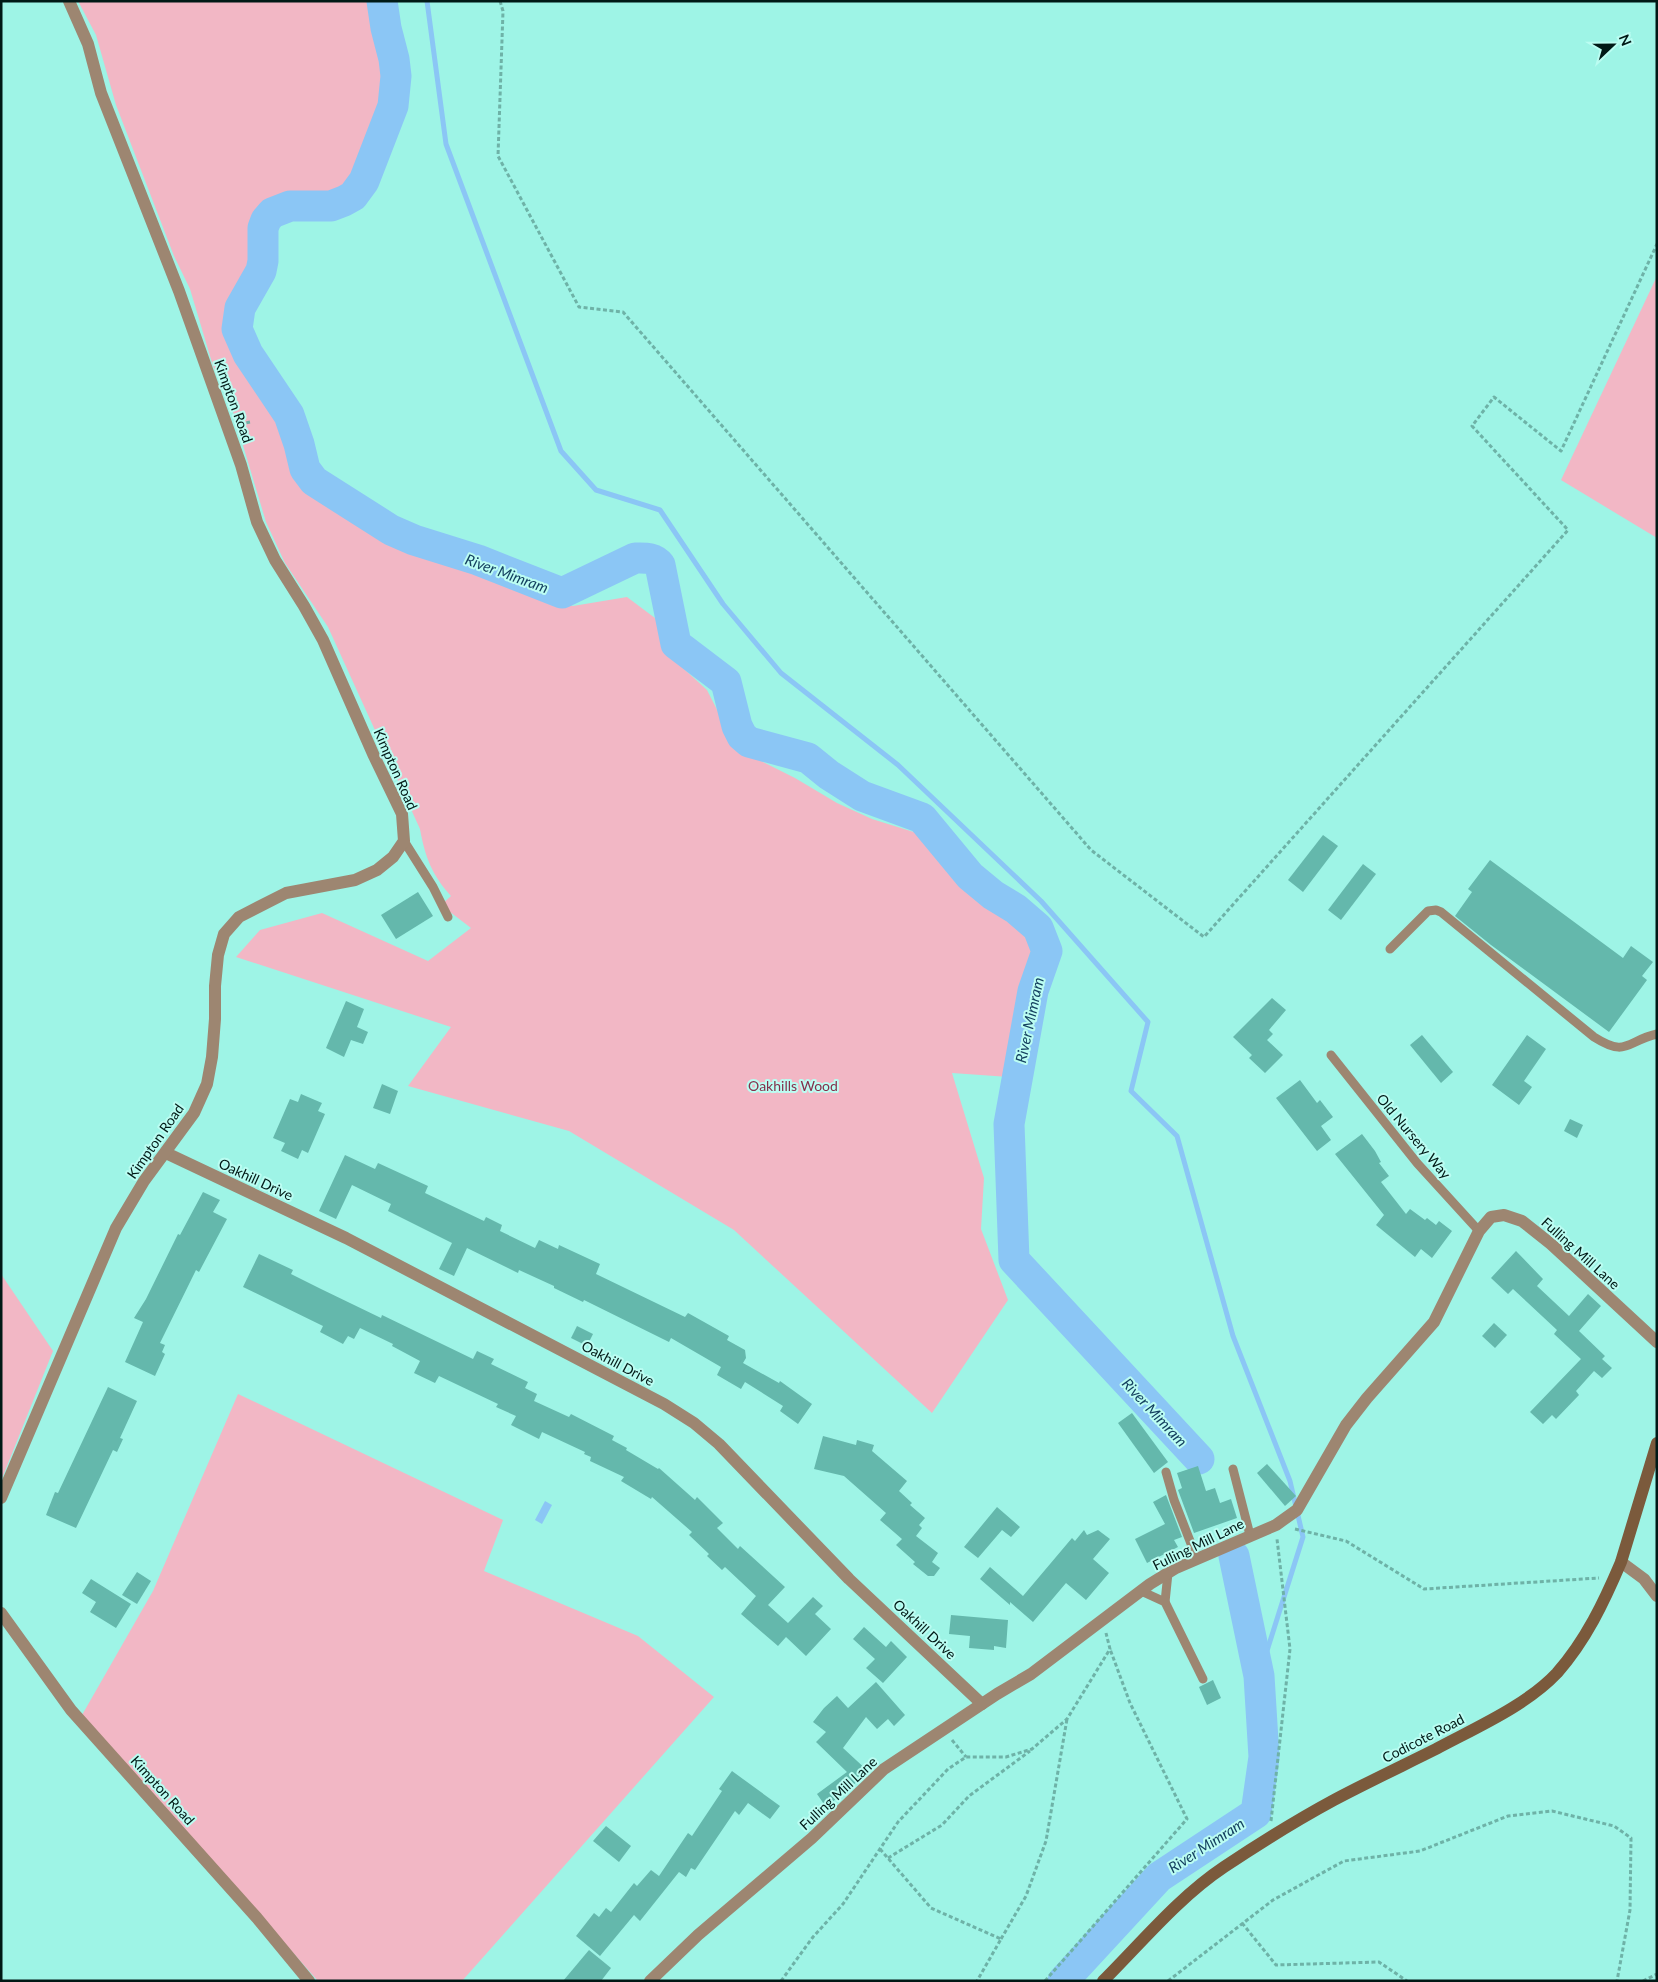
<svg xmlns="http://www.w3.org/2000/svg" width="1658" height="1982" font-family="Lato,sans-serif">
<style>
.green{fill:#f2b7c5}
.water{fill:#8bc6f5}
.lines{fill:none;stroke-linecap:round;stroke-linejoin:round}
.stream{stroke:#8bc6f5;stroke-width:5}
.river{stroke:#8bc6f5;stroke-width:31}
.building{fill:#64b8ac}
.path{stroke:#6eb2a7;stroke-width:3;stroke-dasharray:4 2.5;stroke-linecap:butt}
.service{stroke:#9d8671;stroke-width:9}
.minor{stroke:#9d8671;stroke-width:12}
.tertiary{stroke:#9d8671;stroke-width:12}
.secondary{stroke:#7b5a3c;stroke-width:12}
.labels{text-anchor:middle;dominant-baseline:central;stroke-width:4;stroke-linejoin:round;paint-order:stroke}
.street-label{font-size:14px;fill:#001916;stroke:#bbfdf2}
.park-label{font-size:14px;fill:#852f4b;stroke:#bbfdf2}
.water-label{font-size:15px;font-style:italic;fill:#154160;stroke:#bbfdf2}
</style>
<rect width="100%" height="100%" fill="#9ef4e6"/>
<!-- green -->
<g class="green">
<path d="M 78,1 L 373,1 L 378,35 L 387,76 L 365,161 L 350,184 L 336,194 L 279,203 L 262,216 L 254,233 L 253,271 L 232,302 L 224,331 L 231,348 L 253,373 L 291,439 L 302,475 L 321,500 L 399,546 L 573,606 L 627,597 L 655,618 L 672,658 L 707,690 L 737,749 L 795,778 L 837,803 L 872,819 L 920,834 L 956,878 L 1031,935 L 1033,952 L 1022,1000 L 1009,1077 L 952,1073 L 984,1178 L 981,1229 L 1008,1300 L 932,1413 L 734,1230 L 569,1131 L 408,1086 L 451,1027 L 236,957 L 260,930 L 322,913 L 428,961 L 471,928 L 441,905 L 451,896 C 432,875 425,857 420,829 L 328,627 L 285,563 L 266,522 L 230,402 L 213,366 L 190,289 L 174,256 L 116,105 L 96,35 Z"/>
<path d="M 1657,276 L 1657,538 L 1561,480 Z"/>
<path d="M 1,1274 L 53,1351 L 1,1481 Z"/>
<path d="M 238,1394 L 503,1520 L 484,1571 L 638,1636 L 714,1697 L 462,1981 L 318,1981 L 82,1715 L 153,1591 Z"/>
</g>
<!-- water -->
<path class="water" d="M 545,1501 L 552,1505 L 542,1524 L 535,1520 Z"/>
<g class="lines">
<!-- stream -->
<path class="stream" d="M 427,1 L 446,144 L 561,451 L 596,490 L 660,510 L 723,604 L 781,673 L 898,765 L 1041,901 L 1148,1022 L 1131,1091 L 1177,1136 L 1233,1336 L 1290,1481 L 1303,1537 L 1259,1676"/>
<!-- river -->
<g class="river">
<path d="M 382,1 L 386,28 L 394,59 L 396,76 L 393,106 L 364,181 L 353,196 L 344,201 L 331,206 L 290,206 L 272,213 L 266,220 L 263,228 L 263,261 L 261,271 L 240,308 L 237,329 L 248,354 L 289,415 L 299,444 L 305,469 L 314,481 L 391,530 L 414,540 L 478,560 L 562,593 L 635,558 C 645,558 654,557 660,565 L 676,644 L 726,682 L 737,726 L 742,736 L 749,742 L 808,758 L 829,775 L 862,796 L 922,818 L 970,876 L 993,895 L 1016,909 L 1038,928 L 1047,951 L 1033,991 L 1009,1124 L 1014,1260 L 1199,1459"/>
<path d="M 1063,1981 L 1159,1877 L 1256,1813 L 1264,1757 L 1259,1676 L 1234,1556"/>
</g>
</g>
<!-- building -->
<g class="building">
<path d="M 1323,835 L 1338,846 L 1303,892 L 1288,880 Z"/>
<path d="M 1490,860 L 1623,958 L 1631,946 L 1653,962 L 1642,976 L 1647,980 L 1609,1032 L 1491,945 L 1455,916 L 1472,892 L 1468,889 Z"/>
<path d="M 1363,864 L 1376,874 L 1341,920 L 1328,910 Z"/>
<path d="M 418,892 L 433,916 L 396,939 L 381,915 Z"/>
<path d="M 1272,998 L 1286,1010 L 1269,1030 L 1273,1034 L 1267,1040 L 1283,1055 L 1265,1073 L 1249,1058 L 1252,1055 L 1233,1037 Z"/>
<path d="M 346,1001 L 364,1009 L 357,1027 L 368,1032 L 363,1044 L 351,1040 L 344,1057 L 326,1048 Z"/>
<path d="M 1422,1035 L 1453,1072 L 1441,1083 L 1410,1045 Z"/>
<path d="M 1527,1035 L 1546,1049 L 1524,1081 L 1532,1087 L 1519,1105 L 1492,1085 Z"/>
<path d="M 1300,1080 L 1317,1103 L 1320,1100 L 1333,1117 L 1321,1126 L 1331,1140 L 1317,1151 L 1276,1098 Z"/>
<path d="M 382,1084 L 398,1091 L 390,1114 L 373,1108 Z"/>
<path d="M 301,1094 L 322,1103 L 318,1111 L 325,1114 L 308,1153 L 302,1150 L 298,1159 L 281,1151 L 285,1143 L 273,1138 L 290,1099 L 298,1102 Z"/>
<path d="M 1570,1119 L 1583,1125 L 1577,1138 L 1564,1131 Z"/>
<path d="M 1362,1134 L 1375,1151 L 1381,1162 L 1379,1163 L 1389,1176 L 1381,1182 L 1406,1214 L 1410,1209 L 1425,1220 L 1427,1218 L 1436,1225 L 1439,1221 L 1452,1231 L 1432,1258 L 1421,1249 L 1415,1257 L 1376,1225 L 1384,1215 L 1335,1154 Z"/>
<path d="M 345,1155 L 375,1169 L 378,1163 L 428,1186 L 425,1193 L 484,1221 L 486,1217 L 502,1225 L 500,1231 L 535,1248 L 539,1240 L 558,1249 L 559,1245 L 600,1264 L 596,1274 L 685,1317 L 688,1313 L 729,1336 L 727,1340 L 745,1350 L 746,1358 L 743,1363 L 779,1383 L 780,1381 L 812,1404 L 798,1424 L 780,1411 L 783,1406 L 761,1392 L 745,1382 L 741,1389 L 717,1375 L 721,1367 L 671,1338 L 669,1342 L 584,1300 L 583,1302 L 554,1288 L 554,1286 L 519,1270 L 518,1273 L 467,1248 L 454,1276 L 439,1269 L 452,1243 L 388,1211 L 391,1204 L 352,1185 L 336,1219 L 319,1211 Z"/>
<path d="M 203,1192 L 220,1200 L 213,1212 L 227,1219 L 199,1272 L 196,1270 L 160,1343 L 165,1345 L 162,1352 L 165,1354 L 155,1376 L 125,1362 L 143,1322 L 134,1318 L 146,1299 L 178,1234 L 180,1235 Z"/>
<path d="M 1516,1251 L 1543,1279 L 1537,1286 L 1569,1316 L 1588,1294 L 1601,1306 L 1579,1331 L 1605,1356 L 1602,1359 L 1612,1368 L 1602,1378 L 1594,1371 L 1576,1391 L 1579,1395 L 1556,1419 L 1552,1415 L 1543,1424 L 1530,1412 L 1581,1359 L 1554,1334 L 1557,1330 L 1513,1289 L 1508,1294 L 1491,1278 Z"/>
<path d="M 259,1254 L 293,1270 L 291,1274 L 321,1289 L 381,1318 L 382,1315 L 473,1359 L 477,1351 L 494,1359 L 491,1364 L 528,1382 L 525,1388 L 537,1394 L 534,1401 L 569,1417 L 571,1414 L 614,1436 L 612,1440 L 627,1448 L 626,1450 L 658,1469 L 659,1468 L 695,1500 L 697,1497 L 723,1523 L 717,1528 L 738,1549 L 740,1546 L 785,1587 L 768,1605 L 788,1623 L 813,1597 L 823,1606 L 815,1614 L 831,1629 L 806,1656 L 786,1637 L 778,1646 L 741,1614 L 756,1596 L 725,1567 L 722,1570 L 707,1556 L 709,1554 L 689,1535 L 692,1532 L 652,1497 L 651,1499 L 621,1481 L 624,1477 L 590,1461 L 591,1457 L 584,1454 L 585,1452 L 542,1432 L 539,1439 L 511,1425 L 516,1416 L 496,1407 L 498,1404 L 439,1376 L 435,1383 L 414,1373 L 420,1361 L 392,1346 L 393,1344 L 360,1328 L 354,1339 L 348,1336 L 343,1344 L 320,1332 L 323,1326 L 243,1287 Z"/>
<path d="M 1494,1323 L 1507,1335 L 1495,1348 L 1482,1336 Z"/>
<path d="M 577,1326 L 593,1334 L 587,1346 L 571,1338 Z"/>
<path d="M 108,1387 L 137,1401 L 120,1438 L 123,1439 L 117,1452 L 113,1450 L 76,1528 L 46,1515 L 55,1492 L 58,1493 Z"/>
<path d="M 1132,1413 L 1168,1462 L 1154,1473 L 1118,1423 Z"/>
<path d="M 823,1436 L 856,1445 L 857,1440 L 874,1445 L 872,1451 L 907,1481 L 899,1491 L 912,1503 L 910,1505 L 925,1518 L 919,1525 L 922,1528 L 916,1536 L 938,1553 L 932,1562 L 940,1568 L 934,1576 L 928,1576 L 913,1564 L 915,1562 L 896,1545 L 902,1539 L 880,1520 L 886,1513 L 844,1476 L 814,1469 Z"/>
<path d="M 1267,1464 L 1296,1496 L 1285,1506 L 1257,1473 Z"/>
<path d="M 1198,1466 L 1206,1491 L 1215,1488 L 1220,1503 L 1231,1499 L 1237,1518 L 1194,1533 L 1178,1490 L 1182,1488 L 1177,1473 Z"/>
<path d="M 1166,1495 L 1182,1537 L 1174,1540 L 1178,1547 L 1147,1563 L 1135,1539 L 1165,1524 L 1153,1502 Z"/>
<path d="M 997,1507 L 1020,1527 L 1011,1537 L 1002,1530 L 978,1558 L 964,1547 Z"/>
<path d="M 1084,1530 L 1087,1535 L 1098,1530 L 1110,1539 L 1093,1559 L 1109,1573 L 1086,1600 L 1066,1583 L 1033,1622 L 1010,1602 L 1010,1605 L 980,1579 L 990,1567 L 1023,1596 L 1072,1538 L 1075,1541 Z"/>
<path d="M 137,1572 L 151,1581 L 137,1604 L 122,1595 Z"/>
<path d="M 91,1579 L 131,1604 L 116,1628 L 90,1612 L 96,1602 L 82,1593 Z"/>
<path d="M 951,1615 L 1008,1620 L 1006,1648 L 994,1646 L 994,1650 L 969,1648 L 970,1636 L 949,1634 Z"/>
<path d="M 864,1627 L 886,1647 L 891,1641 L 907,1657 L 883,1683 L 866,1668 L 875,1659 L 853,1639 Z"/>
<path d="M 1213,1680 L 1221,1698 L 1207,1705 L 1199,1687 Z"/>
<path d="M 876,1682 L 905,1715 L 894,1726 L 888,1719 L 877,1729 L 866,1717 L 843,1748 L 869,1772 L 826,1807 L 817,1794 L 847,1772 L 816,1742 L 826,1732 L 813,1722 L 824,1708 L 837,1696 L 848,1708 Z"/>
<path d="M 732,1771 L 780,1806 L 770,1819 L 748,1803 L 739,1815 L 735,1811 L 695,1870 L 691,1868 L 686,1877 L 679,1872 L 640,1921 L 634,1915 L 600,1956 L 576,1936 L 594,1913 L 599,1917 L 606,1908 L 611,1912 L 634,1883 L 637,1886 L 651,1870 L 659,1876 L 688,1833 L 692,1836 L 722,1791 L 719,1789 Z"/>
<path d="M 606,1826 L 631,1846 L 619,1862 L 593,1841 Z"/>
<path d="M 589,1950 L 611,1968 L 601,1981 L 563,1981 Z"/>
</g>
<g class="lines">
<!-- path -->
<g class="path">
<path d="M 500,1 L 503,11 L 498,156 L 579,307 L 623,312 L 1091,850 L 1204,937 L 1568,530 L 1472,426 L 1494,397 L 1561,451 L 1657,244"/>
<path d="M 240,424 L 250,422"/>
<path d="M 1295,1529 L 1346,1541 L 1424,1589 L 1599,1578"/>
<path d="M 952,1740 L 966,1757"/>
<path d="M 1271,1821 L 1290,1649 L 1277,1539"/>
<path d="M 880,1849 L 931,1908 L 1001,1939 L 977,1981"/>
<path d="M 888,1858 L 942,1825 L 969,1796 L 1030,1751"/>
<path d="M 1242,1923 L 1276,1965 L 1379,1962 L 1407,1981"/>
<path d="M 1001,1939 L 1026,1896 L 1046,1841 L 1067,1719"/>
<path d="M 781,1981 L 813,1937 L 843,1904 L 898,1822 L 948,1769 L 966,1757 L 1006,1757 L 1032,1749 L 1067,1719 L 1110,1649 L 1106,1633"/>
<path d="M 1045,1981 L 1187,1819 L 1130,1703 L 1110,1649"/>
<path d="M 1168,1981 L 1273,1900 L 1344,1861 L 1420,1851 L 1508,1816 L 1552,1811 L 1614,1826 L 1631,1838 L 1630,1910 L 1617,1981"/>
<path d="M 1643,1981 L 1657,1974"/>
</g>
<!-- service -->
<g class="service">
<path d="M 404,841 L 433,887 L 448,917"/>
<path d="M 1390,949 L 1428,911 L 1436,910 L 1441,912 L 1594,1037 C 1627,1058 1626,1041 1657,1034"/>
<path d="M 1331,1055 L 1417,1163 L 1479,1231"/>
<path d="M 1233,1469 L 1250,1535"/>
<path d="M 1166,1472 L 1174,1500 L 1197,1559"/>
<path d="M 1141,1591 L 1165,1602 L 1203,1679"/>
<path d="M 1165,1602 L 1168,1573"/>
</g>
<!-- minor -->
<g class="minor">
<path d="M 166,1153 L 346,1238 L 664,1404 L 694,1423 L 719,1444 L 849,1579 L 982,1704"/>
<path d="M 1621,1562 L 1644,1579 L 1657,1596"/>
</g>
<!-- tertiary -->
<g class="tertiary">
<path d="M 1,1498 L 116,1228 L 144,1181 L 194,1113 L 207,1084 L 212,1057 L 215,1019 L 215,986 L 218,955 L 224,934 L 239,917 L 286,893 L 355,880 L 377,870 L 393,857 L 404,841 L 402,814 L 374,756 L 323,640 L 304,606 L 275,560 L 257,522 L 241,465 L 179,291 L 101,93 L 88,44 L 69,1"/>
<path d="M 1,1613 L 71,1710 L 257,1918 L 309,1981"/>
<path d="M 650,1981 L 698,1935 L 812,1838 L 884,1769 L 997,1694 L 1031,1674 L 1150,1584 L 1176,1568 L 1276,1525 L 1297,1510 L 1346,1425 L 1367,1398 L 1434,1322 L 1479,1231 L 1491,1217 L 1504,1215 L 1522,1221 L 1551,1244 L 1657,1342"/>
</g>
<!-- secondary -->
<path class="secondary" d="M 1103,1981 C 1142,1942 1179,1897 1224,1867 C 1260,1843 1297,1820 1334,1800 C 1368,1782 1402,1766 1436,1749 C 1475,1728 1526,1706 1557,1673 C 1586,1640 1604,1602 1621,1562 L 1657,1443"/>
</g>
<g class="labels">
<!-- street labels -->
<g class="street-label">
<text transform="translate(234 401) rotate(70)">Kimpton Road</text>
<text transform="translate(396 769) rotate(66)">Kimpton Road</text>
<text transform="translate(1414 1136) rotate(50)">Old Nursery Way</text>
<text transform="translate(155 1141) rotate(-55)">Kimpton Road</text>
<text transform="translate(256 1179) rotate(25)">Oakhill Drive</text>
<text transform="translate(1581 1253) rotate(42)">Fulling Mill Lane</text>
<text transform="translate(618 1363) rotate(28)">Oakhill Drive</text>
<text transform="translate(1198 1544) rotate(-26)">Fulling Mill Lane</text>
<text transform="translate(925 1629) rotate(43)">Oakhill Drive</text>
<text transform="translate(1423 1738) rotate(-27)">Codicote Road</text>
<text transform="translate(163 1790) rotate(48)">Kimpton Road</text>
<text transform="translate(838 1793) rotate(-43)">Fulling Mill Lane</text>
</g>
<!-- park labels -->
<g class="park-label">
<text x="793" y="1085">Oakhills Wood</text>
</g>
<!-- water labels -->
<g class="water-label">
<text transform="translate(507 573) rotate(20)">River Mimram</text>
<text transform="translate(1029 1020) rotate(-78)">River Mimram</text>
<text transform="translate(1155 1412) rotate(47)">River Mimram</text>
<text transform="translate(1206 1845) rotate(-33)">River Mimram</text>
</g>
</g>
<!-- border -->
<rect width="1658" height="1982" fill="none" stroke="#001916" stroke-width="5"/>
<!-- north arrow -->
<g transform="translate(1613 45) rotate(68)" stroke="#bbfdf2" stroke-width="4" paint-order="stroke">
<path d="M0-4L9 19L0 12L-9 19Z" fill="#001916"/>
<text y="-8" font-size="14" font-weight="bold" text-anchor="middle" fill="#001916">N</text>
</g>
</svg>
